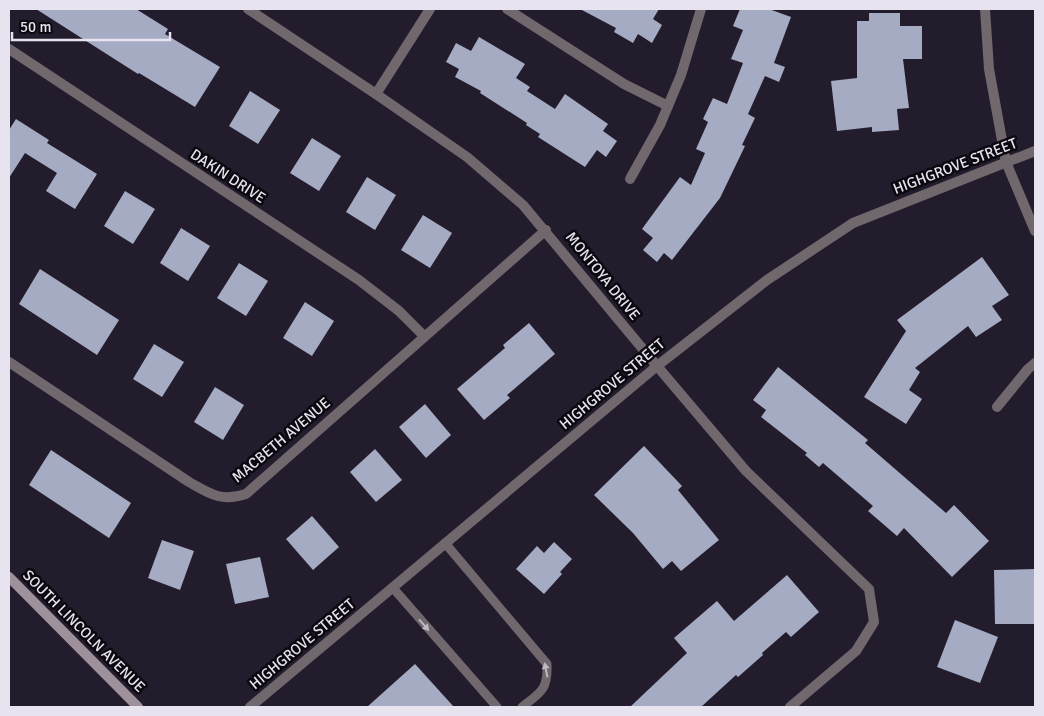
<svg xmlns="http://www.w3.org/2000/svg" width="1044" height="716" font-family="Signika,sans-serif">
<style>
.building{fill:#a5abc2}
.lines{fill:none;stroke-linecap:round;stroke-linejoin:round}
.service{stroke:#71686e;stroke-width:9}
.minor{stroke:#71686e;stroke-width:10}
.tertiary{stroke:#71686e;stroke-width:10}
.secondary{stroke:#9f919b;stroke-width:10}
.oneway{fill:#beb8c2}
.labels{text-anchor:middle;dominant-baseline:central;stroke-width:5;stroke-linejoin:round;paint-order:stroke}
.street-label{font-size:15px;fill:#e7e3ef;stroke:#0b080f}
</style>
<rect width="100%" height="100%" fill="#231c2d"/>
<!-- building -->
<g class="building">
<path d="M 36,9 L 136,9 L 168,29 L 165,34 L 220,67 L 195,107 L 139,73 L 138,74 Z"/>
<path d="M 580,9 L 659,9 L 653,19 L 662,25 L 652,43 L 638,34 L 633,43 L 614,32 L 616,28 Z"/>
<path d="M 740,9 L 769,9 L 791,17 L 774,63 L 785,67 L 779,82 L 765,76 L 748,114 L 755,118 L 742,145 L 745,146 L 720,198 L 672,260 L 664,253 L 657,262 L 643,250 L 653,238 L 642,229 L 680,177 L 691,185 L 705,153 L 696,149 L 708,122 L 703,119 L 713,98 L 727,104 L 743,63 L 731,59 L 743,30 L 733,26 Z"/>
<path d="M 869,13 L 900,13 L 900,26 L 922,26 L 922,59 L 903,59 L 909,108 L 897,109 L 899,130 L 872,132 L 872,127 L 837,131 L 831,81 L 857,78 L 857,21 L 869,21 Z"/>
<path d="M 479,37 L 525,64 L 516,78 L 530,87 L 527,91 L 555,109 L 565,94 L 608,124 L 603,131 L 617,141 L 606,157 L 597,150 L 585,167 L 538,137 L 540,134 L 526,125 L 527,123 L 480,93 L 481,91 L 455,77 L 459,69 L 446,62 L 456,43 L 471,51 Z"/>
<path d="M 250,91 L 280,110 L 258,144 L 229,126 Z"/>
<path d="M 16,119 L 49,140 L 47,143 L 97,174 L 75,209 L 46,191 L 57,173 L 25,153 L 9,178 L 9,130 Z"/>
<path d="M 312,138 L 341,156 L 319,191 L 290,173 Z"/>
<path d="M 367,177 L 396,195 L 375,230 L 346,212 Z"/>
<path d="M 125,191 L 155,209 L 133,244 L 104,226 Z"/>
<path d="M 423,215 L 452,233 L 430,268 L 401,250 Z"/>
<path d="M 181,228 L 210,246 L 188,281 L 160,263 Z"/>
<path d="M 982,257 L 1009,295 L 992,306 L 1002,320 L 976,337 L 968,326 L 915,368 L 920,372 L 909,390 L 922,399 L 906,424 L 864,397 L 906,331 L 897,320 Z"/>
<path d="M 239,263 L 268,281 L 246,316 L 217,298 Z"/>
<path d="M 40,269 L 119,320 L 97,355 L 19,304 Z"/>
<path d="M 305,302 L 334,321 L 312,356 L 283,338 Z"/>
<path d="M 529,323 L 555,354 L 507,395 L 510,398 L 484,420 L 457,389 L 505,348 L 503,345 Z"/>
<path d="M 154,344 L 184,362 L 162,397 L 133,379 Z"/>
<path d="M 778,367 L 868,440 L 865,443 L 946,513 L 954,505 L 989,541 L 952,577 L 904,528 L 897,536 L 868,511 L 873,506 L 823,463 L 819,467 L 805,455 L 807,453 L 761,417 L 766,410 L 753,400 Z"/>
<path d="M 215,387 L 244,405 L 223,440 L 194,422 Z"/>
<path d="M 425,404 L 451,435 L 426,458 L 399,427 Z"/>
<path d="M 644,446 L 682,486 L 678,490 L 719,540 L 681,571 L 672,561 L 663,569 L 633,533 L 594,495 Z"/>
<path d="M 375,449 L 402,480 L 376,502 L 350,472 Z"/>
<path d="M 51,450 L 131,503 L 109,538 L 29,485 Z"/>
<path d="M 312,516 L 339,547 L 313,570 L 286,539 Z"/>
<path d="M 162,540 L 194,551 L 180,590 L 148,578 Z"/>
<path d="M 554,542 L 572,559 L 560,572 L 562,574 L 544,594 L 516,569 L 537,546 L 544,553 Z"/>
<path d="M 260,557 L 269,597 L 235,604 L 226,564 Z"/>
<path d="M 1035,569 L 1035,624 L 995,624 L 994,570 Z"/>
<path d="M 787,575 L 819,612 L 791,637 L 786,632 L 762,653 L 763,655 L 738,677 L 736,675 L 701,707 L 630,707 L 687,653 L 674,638 L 717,601 L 734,621 Z"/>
<path d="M 955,620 L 998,637 L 980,683 L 937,667 Z"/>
<path d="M 415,664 L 454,707 L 367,707 Z"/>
</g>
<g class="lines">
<!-- service -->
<g class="service">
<path d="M 445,543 L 547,664 C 548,690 541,692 522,707"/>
<path d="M 393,588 L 497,707"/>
</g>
<!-- minor -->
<g class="minor">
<path d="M 507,9 L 624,84 L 668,106"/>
<path d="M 985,9 L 989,69 L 1006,162 L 1035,231"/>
<path d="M 9,49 L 359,280 L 399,311 L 424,336"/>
<path d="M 376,94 L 430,9"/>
<path d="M 630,179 L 660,125 L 681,75 L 701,9"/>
<path d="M 9,362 L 189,482 C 210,494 221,502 246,494 L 546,230"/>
<path d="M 657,366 L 746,471 L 869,589 L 874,622 L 856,651 L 790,707"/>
<path d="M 997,407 L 1028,369 L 1035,363"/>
</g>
<!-- tertiary -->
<g class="tertiary">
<path d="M 248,9 L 376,94 L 467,157 L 523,205 L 657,366"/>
<path d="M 250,707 L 657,366 L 767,280 L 853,223 L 1035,151"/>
</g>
<!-- secondary -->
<path class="secondary" d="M 9,577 L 138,707"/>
</g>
<!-- one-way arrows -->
<defs><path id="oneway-solid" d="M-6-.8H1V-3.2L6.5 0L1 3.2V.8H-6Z" transform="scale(1.25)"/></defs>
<g class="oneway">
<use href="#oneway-solid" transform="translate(424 625) rotate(49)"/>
<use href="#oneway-solid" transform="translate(546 670) rotate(-101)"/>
</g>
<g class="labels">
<!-- street labels -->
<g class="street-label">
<text transform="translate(955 166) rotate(-21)">HIGHGROVE STREET</text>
<text transform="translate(228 176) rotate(33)">DAKIN DRIVE</text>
<text transform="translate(603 276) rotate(51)">MONTOYA DRIVE</text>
<text transform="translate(612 384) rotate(-40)">HIGHGROVE STREET</text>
<text transform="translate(281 440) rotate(-40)">MACBETH AVENUE</text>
<text transform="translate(84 631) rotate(45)">SOUTH LINCOLN AVENUE</text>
<text transform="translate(302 644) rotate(-40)">HIGHGROVE STREET</text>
</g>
</g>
<!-- border -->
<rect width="1044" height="716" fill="none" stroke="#e7e3ef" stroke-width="20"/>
<!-- scale -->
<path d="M12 32v8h158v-8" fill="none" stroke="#e7e3ef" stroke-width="2.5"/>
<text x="20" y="32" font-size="15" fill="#e7e3ef" stroke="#0b080f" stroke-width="4" paint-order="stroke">50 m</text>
</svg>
